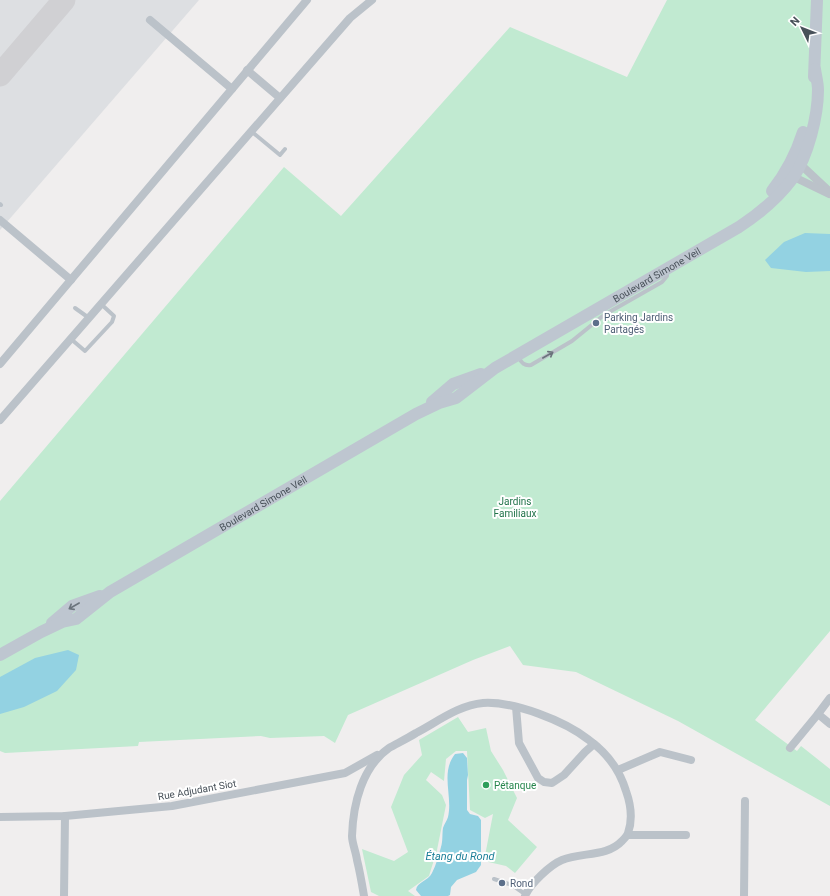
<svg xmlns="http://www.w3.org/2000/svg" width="830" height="896" font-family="Roboto,sans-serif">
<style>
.airport{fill:#dddfe2}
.green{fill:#c1ead1}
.water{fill:#93d2e2}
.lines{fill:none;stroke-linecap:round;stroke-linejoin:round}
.taxiway{stroke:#d0d0d3;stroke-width:23}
.service{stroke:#bbc2c9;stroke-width:4}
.minor{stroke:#bbc2c9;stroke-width:8}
.secondary{stroke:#bec6d0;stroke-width:12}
.oneway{stroke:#6a737b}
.oneway2{stroke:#6b747d}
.service-dot{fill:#5c6f8a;stroke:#fff;stroke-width:1.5}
.leisure-dot{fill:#2e9e5b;stroke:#fff;stroke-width:1.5}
.labels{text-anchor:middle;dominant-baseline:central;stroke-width:4;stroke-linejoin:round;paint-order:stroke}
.street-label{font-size:10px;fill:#485159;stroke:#fff}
.service-label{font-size:10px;fill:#4e5e75;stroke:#fff;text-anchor:start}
.park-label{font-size:10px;fill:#21734a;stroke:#fff}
.leisure-label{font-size:10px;fill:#27864d;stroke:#fff;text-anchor:start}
.water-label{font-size:11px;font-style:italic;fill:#1c7f99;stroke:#fff}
</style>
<rect width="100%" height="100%" fill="#f0eeee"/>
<!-- airport -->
<path class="airport" d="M 0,0 L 199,0 L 0,230 Z"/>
<!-- green -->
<g class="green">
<path d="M 667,0 L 830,0 L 830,631 L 755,720 L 797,751 L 801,746 L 830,769 L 830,806 L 678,721 L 576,672 L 523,665 L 510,646 L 473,660 L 348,715 L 335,743 L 324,736 L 270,738 L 261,736 L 139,742 L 138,746 L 5,753 L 0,751 L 0,501 L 284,167 L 341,216 L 510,27 L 627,77 Z"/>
<path d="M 458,717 L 468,732 L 486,728 L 491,751 L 503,770 L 517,798 L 508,820 L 537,847 L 515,873 L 506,866 L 484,861 L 493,814 L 485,818 L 470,810 L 467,751 L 456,751 L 446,759 L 444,781 L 431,772 L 426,780 L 442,795 L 446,805 L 437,850 L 429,876 L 408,891 L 415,896 L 379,896 L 371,892 L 362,849 L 394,861 L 408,852 L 391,807 L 404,775 L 422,755 L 419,740 Z"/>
</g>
<!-- water -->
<g class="water">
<path d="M 805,233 L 830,234 L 830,271 L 806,272 L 771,268 L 765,260 L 784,242 Z"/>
<path d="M 68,650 L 79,655 L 76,670 L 57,691 L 24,707 L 0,714 L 0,677 L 35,658 Z"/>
<path d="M 463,753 L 467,758 L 468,775 L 467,780 L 467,810 L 470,814 L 478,816 L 481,820 L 481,865 L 476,872 L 457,880 L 451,887 L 450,895 L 448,896 L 421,896 L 416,890 C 417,882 428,881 432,873 C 436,865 439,855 441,847 C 443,841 442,834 443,828 C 444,824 447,821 448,817 C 453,796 440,773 455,754 Z"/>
</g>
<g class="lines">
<!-- taxiway -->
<path class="taxiway" d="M 0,75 L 64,0"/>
<!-- service -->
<g class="service">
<path d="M 251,131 L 280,155 L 285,149"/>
<path d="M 0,204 L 1,205"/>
<path d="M 75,308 L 89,318"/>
<path d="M 71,339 L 85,351 L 112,322 L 114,316 L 101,304"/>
<path d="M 518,357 C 522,363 524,366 531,365 L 572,341 L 604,315 L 662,282 L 667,276 L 667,271"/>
<path d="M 494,879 L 512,885 L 522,892 L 527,893"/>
</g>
<!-- minor -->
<g class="minor">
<path d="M 150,20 L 232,89"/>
<path d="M 247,70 L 280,98"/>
<path d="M 800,164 L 830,192"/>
<path d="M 794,177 L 829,194"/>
<path d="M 0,220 L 71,280"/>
<path d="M 0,364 L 307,0"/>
<path d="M 0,420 L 350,18 L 372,0"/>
<path d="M 830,698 L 818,714 L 830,724"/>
<path d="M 516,707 L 519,743 L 538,778 L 544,782 L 552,783 L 564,775 L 585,752 L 594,744"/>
<path d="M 790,748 L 818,714"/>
<path d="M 618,770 L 660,752 L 691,760"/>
<path d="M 0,817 L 65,816 L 172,806 L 345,773 L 377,755"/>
<path d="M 628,835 L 686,835"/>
<path d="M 64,896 L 65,816"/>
<path d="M 364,896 C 362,884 360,872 357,860 C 356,852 352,843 352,836 C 353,804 362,767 389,748 C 398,743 408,738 416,733 C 437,722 459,705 483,703 C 514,701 565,721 589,740 C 607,753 620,771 626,791 C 631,805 633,819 628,833 C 627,836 625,838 622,841 C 607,857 582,852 562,860 C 550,865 530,884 525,896"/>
<path d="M 744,896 L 745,801"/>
</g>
<!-- secondary -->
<g class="secondary">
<path d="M 814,77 L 817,0"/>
<path d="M 772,191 C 786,173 796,154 803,132"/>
<path d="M 432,402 L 453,384 L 481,374"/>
<path d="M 52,623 L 72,606 L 100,596"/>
<path id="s1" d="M 0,655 L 41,632 L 62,622 L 76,619 L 110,592 L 416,414 L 439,403 L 456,398 L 495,368 L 739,227 C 759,214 779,197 793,178 C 808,156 818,116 818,90 C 818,83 816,76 815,69"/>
</g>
</g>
<!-- one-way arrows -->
<defs><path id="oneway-shaft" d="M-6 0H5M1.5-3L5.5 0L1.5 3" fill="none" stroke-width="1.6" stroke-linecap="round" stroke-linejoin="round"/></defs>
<use class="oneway" href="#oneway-shaft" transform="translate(548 355) rotate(-30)"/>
<use class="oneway2" href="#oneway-shaft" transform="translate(74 606) rotate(150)"/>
<!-- markers -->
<g class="service-dot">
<circle cx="596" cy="323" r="4"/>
<circle cx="502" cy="883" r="4"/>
</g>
<circle class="leisure-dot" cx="486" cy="785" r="4"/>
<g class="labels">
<!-- street labels -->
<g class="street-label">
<text stroke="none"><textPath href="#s1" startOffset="761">Boulevard Simone Veil</textPath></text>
<text stroke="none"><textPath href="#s1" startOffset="305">Boulevard Simone Veil</textPath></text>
<text transform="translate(197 790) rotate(-10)">Rue Adjudant Siot</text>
</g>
<!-- service labels -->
<g class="service-label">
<text x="604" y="317">Parking Jardins<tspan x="604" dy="12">Partagés</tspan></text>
<text x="510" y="883">Rond</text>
</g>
<!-- park labels -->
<g class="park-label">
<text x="515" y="501">Jardins<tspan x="515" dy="12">Familiaux</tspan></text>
</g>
<!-- leisure labels -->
<g class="leisure-label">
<text x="494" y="785">Pétanque</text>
</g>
<!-- water labels -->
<g class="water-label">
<text x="460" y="856">Étang du Rond</text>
</g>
</g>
<!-- north arrow -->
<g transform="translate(802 28) rotate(313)" stroke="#ffffff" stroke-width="3" paint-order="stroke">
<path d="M0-3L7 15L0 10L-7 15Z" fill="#485159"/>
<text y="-6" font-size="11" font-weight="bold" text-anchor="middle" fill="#485159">N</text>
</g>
</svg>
